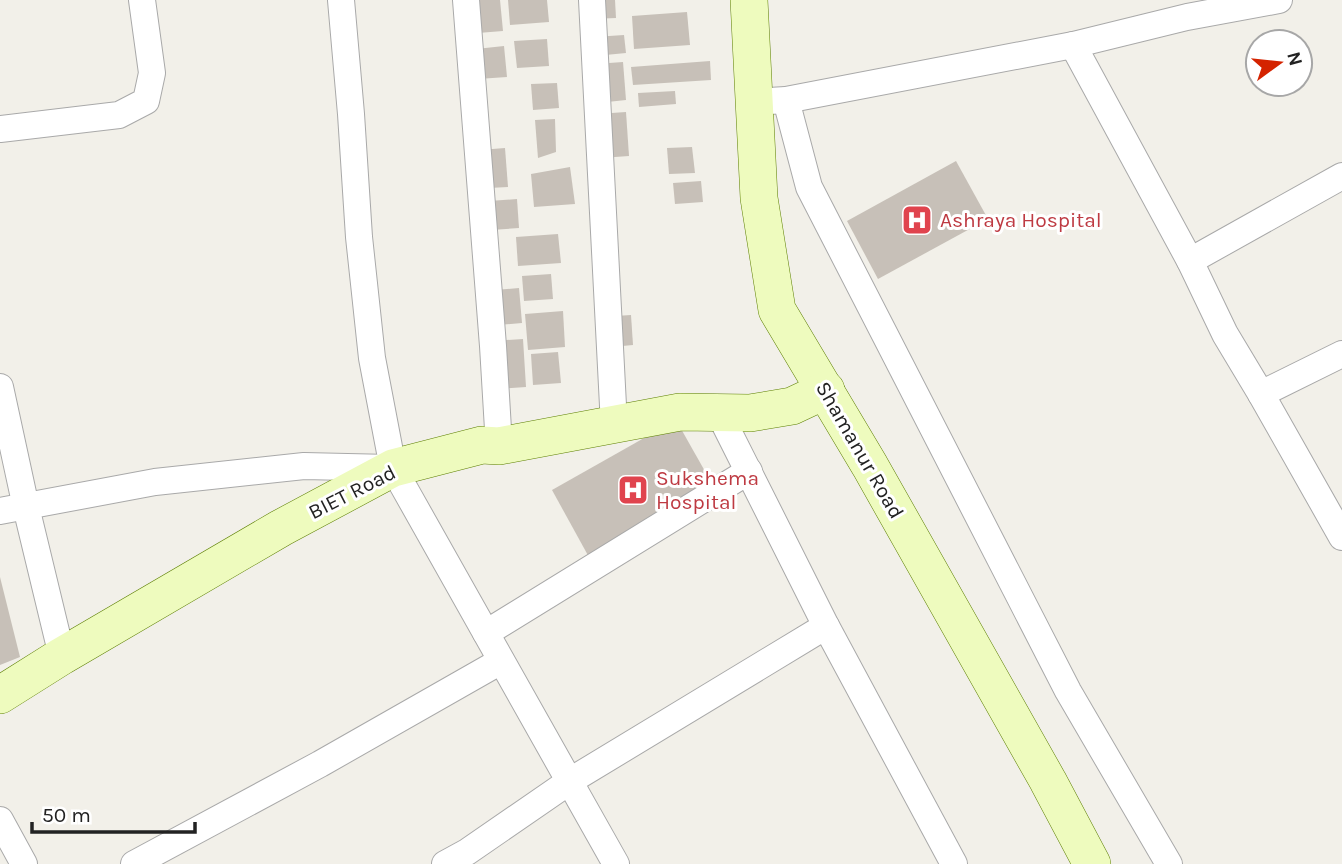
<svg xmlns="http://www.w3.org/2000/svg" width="1342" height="864" font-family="Karla,sans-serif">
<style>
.building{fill:#c7c0b8}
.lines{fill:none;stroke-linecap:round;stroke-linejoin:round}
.street-casing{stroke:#a9a9a9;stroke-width:28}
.secondary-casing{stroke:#5d7f03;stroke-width:38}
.street{stroke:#fff;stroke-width:26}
.secondary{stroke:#eefbbe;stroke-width:37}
.labels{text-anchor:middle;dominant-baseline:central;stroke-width:6;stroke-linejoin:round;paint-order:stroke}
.health-label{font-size:21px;fill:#be3a42;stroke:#fff;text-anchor:start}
.street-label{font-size:21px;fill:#222;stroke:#fff}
</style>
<rect width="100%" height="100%" fill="#f2f0e9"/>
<!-- building -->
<g class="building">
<path d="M 476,0 L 500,0 L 503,31 L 478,33 Z"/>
<path d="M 508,0 L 547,0 L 549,22 L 510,25 Z"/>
<path d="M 591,0 L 615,0 L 616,18 L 592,19 Z"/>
<path d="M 687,12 L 690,45 L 634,49 L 632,16 Z"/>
<path d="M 624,35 L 626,53 L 595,56 L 594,37 Z"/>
<path d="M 547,39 L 549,66 L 517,68 L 514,41 Z"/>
<path d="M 504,46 L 507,77 L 478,79 L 476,49 Z"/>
<path d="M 710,61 L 711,80 L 633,85 L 631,67 Z"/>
<path d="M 623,62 L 626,100 L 598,103 L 595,64 Z"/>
<path d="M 557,83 L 559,108 L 533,110 L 531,84 Z"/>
<path d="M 675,91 L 676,104 L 639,107 L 638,93 Z"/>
<path d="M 626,112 L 629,156 L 601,158 L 597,114 Z"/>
<path d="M 555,119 L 556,152 L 538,158 L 535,120 Z"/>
<path d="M 692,147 L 695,173 L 669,174 L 667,148 Z"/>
<path d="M 505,148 L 508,187 L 470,189 L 467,151 Z"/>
<path d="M 956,161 L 988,219 L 878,279 L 847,221 Z"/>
<path d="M 570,167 L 575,204 L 534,207 L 531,174 Z"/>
<path d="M 701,181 L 703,202 L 675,204 L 673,183 Z"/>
<path d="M 517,199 L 519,228 L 491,230 L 489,201 Z"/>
<path d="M 558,234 L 561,263 L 518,266 L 516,237 Z"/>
<path d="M 551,274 L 553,299 L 524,301 L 522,276 Z"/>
<path d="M 519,288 L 522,323 L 498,325 L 495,290 Z"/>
<path d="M 563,311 L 565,347 L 528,350 L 525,314 Z"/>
<path d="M 631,315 L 633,345 L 601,348 L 599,317 Z"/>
<path d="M 523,339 L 526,387 L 497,389 L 493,341 Z"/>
<path d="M 558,352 L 561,383 L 533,385 L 531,354 Z"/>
<path d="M 676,420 L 715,489 L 590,559 L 552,490 Z"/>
<path d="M 0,577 L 20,657 L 0,665 Z"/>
</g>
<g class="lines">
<!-- street casing -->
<g class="street-casing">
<g id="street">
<path d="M 341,0 L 351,114 L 359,237 L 372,358 L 393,468 L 616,864"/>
<path d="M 466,0 L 493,346 L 499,446"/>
<path d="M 592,0 L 614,425"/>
<path d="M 1073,45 L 1190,261 L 1225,334 L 1261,394 L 1342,354"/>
<path d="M 786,100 L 809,187 L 1068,691 L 1169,864"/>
<path d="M 769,101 L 786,100 L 1073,45 L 1187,17 L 1279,0"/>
<path d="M 0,129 L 119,115 L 146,101 L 152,73 L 142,0"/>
<path d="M 1190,261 L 1342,176"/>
<path d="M 0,387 L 26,507 L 62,656"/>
<path d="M 1261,394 L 1342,537"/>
<path d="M 719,413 L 826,626 L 954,864"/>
<path d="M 0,511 L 155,482 L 304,466 L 391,468"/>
<path d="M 486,633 L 749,471"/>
<path d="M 0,820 L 24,864"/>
<path d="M 134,864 L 320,764 L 501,661"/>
<path d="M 445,864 L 467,852 L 570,781 L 826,626"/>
</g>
</g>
<!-- secondary casing -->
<g class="secondary-casing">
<g id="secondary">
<path d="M 749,0 L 759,198 L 777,310 L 870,466 L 1048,781 L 1092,864"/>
<path d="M 0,695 L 62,656 L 281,528 L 393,468 L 482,445 L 499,446 L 680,412 L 750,413 L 792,406 L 826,390"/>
</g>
</g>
<!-- street -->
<use href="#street" class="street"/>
<!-- secondary -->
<use href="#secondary" class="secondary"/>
</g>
<!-- icons -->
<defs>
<g id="hospital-square" transform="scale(1.575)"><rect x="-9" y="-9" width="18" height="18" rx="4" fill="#e0444e" stroke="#fff"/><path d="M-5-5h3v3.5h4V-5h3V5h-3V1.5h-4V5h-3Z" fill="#fff"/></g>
</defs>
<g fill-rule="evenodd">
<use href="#hospital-square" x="917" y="220"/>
<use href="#hospital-square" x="633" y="490"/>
</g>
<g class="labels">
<!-- health labels -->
<g class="health-label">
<text x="940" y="220">Ashraya Hospital</text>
<text x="656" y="478">Sukshema<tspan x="656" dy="24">Hospital</tspan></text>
</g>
<!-- street labels -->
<g class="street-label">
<text transform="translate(860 450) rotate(60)">Shamanur Road</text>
<text transform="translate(352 492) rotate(-27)">BIET Road</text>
</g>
</g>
<!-- north arrow -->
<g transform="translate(1279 63) rotate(75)"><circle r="33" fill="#ffffff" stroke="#a7a7a7" stroke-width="2"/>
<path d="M0-5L12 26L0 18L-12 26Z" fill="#d42300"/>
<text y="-10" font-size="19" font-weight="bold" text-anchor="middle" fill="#222222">N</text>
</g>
<!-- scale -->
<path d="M32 822v10h163v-10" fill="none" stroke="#222222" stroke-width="3.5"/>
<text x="42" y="822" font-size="21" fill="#222222" stroke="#ffffff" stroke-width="5" paint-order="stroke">50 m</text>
</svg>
